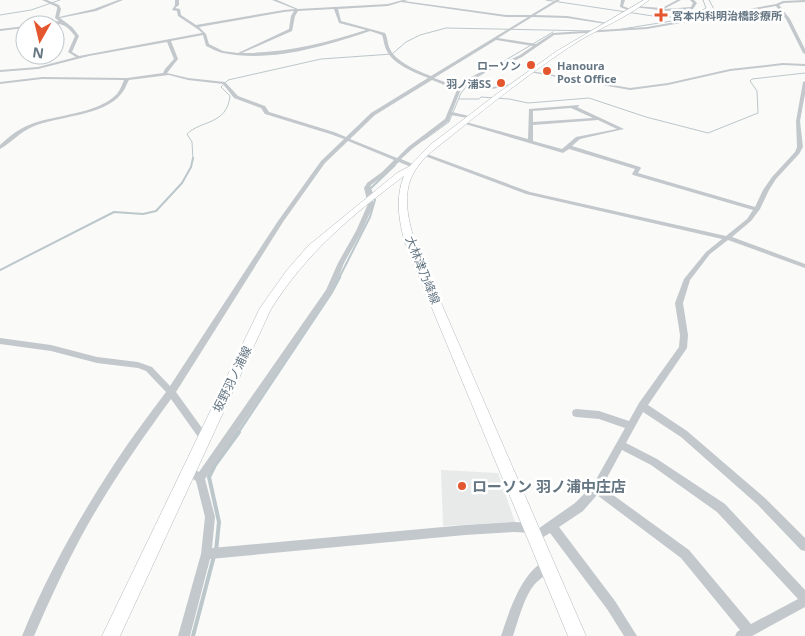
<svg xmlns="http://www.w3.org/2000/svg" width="805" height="636" font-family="'Noto Sans','Noto Sans JP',sans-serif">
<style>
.built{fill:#e8e9e9}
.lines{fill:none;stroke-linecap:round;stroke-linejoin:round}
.stream-far3{stroke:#bbc7cb;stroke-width:1}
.stream-far2{stroke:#bbc7cb;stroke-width:2}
.stream-far1{stroke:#bbc7cb;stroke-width:2.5}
.stream{stroke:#bbc7cb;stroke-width:4}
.secondary-casing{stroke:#b3babf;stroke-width:1}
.minor{fill:#c3c8cc;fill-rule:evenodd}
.secondary{fill:#fff;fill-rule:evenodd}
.poi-dot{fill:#e4572e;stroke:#fff;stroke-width:2}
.labels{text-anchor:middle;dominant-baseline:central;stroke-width:5;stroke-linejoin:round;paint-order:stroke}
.far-poi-label{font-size:11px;font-weight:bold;fill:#657683;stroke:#fff;text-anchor:start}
.street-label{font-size:12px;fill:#657683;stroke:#fff}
.near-poi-label{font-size:15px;font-weight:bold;fill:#657683;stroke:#fff;text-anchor:start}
</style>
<rect width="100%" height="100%" fill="#fafaf8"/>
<!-- built -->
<path class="built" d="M 441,470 L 498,473 L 515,522 L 443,526 Z"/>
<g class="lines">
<!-- stream-far3 -->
<g class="stream-far3">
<path d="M 546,0 L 653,16 L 684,18"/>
<path d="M 0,15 L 31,10 L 60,0"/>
<path d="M 690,17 L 706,8 L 703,0"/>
<path d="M 622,29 L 709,15 L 715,11 L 709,0"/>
<path d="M 459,99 L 479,99 L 481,97 L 509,99 L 528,103 L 589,98 L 646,117 L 708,133 L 758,113 L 757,91 L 750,81 L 752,79 L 805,73"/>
<path d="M 424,140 L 449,122 L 461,93 L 472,80 L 553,32"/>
<path d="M 193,160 L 192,142 L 187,134 C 201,120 227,125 230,96 L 221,87 L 228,80 L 321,59 L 392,54 L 406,42 L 420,35 L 446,28 L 594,31"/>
</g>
<!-- stream-far2 -->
<g class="stream-far2">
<path d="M 0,270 L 114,212 L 143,214 L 156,211 L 182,183 L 191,167 L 193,158"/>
<path d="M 339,278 L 370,217 L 375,200 L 370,189 L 395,165"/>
</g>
<!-- stream-far1 -->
<path class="stream-far1" d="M 238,433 L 332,292 L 340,277"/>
<!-- stream -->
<g class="stream">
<path d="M 216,551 L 219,522 L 209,477 L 215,465 L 239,432"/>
<path d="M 193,636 L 214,556"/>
</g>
<!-- secondary casing -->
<g class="secondary-casing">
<path id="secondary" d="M 644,0 L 649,0 C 628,17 600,28 577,42 C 534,70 494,101 455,133 C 439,146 421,157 412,176 C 402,197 409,222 415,243 L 586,636 L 568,636 L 405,243 C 399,221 395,198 404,176 C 352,215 306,253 271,309 L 120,636 L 102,636 L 260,308 L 287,270 L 308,246 L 397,173 L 410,166 L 430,145 L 498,93 L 557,51 Z"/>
</g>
<!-- minor -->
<g class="minor">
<path d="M 42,0 L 47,0 L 59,5 L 61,9 L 59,17 L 94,9 L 118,0 L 123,0 L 96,11 L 60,18 L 72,27 L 79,36 L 72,52 L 79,56 L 202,33 L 199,30 L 178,16 L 177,11 L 172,10 L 175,5 L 175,0 L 179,0 L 179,5 L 175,8 L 180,9 L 181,15 L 196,25 L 284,10 L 295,9 L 272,0 L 277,0 L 298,9 L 388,4 L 403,0 L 408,0 L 404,1 L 506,15 L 531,15 L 556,0 L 560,0 L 535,15 L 567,16 L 608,23 L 606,24 L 567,18 L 532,17 L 498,38 L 536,44 L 553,33 L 647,27 L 776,4 L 783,1 L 805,0 L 805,2 L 784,3 L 779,5 L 790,19 L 805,49 L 805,54 L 803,53 L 786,19 L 776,6 L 647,29 L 554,35 L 522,57 L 501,67 L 493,68 L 468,82 L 465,85 L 486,88 L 512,84 L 514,85 L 486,90 L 463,87 L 461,89 L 452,112 L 473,117 L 473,119 L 451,115 L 449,121 L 412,149 L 401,159 L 415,165 L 415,167 L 411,167 L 399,162 L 386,174 L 371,185 L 370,188 L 374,204 L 362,231 L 344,263 L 333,291 L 205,479 L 215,517 L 212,548 L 465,525 L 514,522 L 531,523 L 535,524 L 536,528 L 535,531 L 575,503 L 593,485 L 625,428 L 599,419 L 576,417 L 573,416 L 572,413 L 573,410 L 576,409 L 599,411 L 629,421 L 639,403 L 679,347 L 680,335 L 675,303 L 684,279 L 706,252 L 722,239 L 526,194 L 422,155 L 427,154 L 530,192 L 726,236 L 747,219 L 753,210 L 633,175 L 632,174 L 635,169 L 569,149 L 563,153 L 462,123 L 466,122 L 528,139 L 529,109 L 579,105 L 579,106 L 577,107 L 624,129 L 580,139 L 572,146 L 640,167 L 641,168 L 638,173 L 755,207 L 763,190 L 772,177 L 795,152 L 797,147 L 796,121 L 803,82 L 805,81 L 805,94 L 800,121 L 803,147 L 799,154 L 776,179 L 769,190 L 760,209 L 751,221 L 732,237 L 805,264 L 805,268 L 728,240 L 710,254 L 690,280 L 683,303 L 688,335 L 687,348 L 648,405 L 687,431 L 766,499 L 805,538 L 805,551 L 801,550 L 758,505 L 681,437 L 643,412 L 626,443 L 657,459 L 725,504 L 805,590 L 805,607 L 752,636 L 735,636 L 737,632 L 740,630 L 681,558 L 597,495 L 583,511 L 559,527 L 615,601 L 637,636 L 624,636 L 607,609 L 550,533 L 535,542 L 531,541 L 530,537 L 532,533 L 514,532 L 465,535 L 210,559 L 190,636 L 178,636 L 201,554 L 205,517 L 196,481 L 186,474 L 184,471 L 186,468 L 189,466 L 199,472 L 326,290 L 338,263 L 356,231 L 368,204 L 364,188 L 367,183 L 382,172 L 394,160 L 348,141 L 325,163 L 283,222 L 176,392 L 207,435 L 209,438 L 207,441 L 204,442 L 201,441 L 171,399 C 141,440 112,482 87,526 C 67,562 50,599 34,636 L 22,636 C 49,570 85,507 125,448 C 138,429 152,411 166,392 L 146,371 L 138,368 L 97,363 L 51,351 L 0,344 L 0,338 L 51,345 L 97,357 L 138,362 L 152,367 L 170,386 L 278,221 L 321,161 L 344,139 L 330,134 L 265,114 L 261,108 L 234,98 L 223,84 L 188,80 L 169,75 L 129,80 C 126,85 125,90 121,94 C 104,116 57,116 32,127 C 20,132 11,143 0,149 L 0,145 C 9,137 18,129 29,125 C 56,114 96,115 117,94 C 120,90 122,85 124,80 L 42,79 L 0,84 L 0,82 L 42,77 L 127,78 L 163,73 L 165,69 L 174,59 L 167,42 L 89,56 L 38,69 L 0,72 L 0,70 L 38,67 L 76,57 L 68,52 L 75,36 C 62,18 55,25 35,25 L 59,21 L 55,18 L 57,9 L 57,7 ZM 401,2 L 506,17 L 528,17 L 431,76 C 418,71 396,62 390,49 C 387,44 388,38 385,33 L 341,21 L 338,9 L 388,6 ZM 334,9 L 339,23 L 366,30 C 326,43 285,53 242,53 L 292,31 L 295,16 L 298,11 ZM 294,11 L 291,16 L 289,29 L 238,53 L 223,51 L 209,44 L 206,34 L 199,27 L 284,12 ZM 370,31 L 382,35 C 384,40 384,46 387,51 C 394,65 414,72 428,78 L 371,113 L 346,137 L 334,132 L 269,112 L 265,106 L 238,96 L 225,82 L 188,78 L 167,73 L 178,59 L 171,41 L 203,35 L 206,46 C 211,48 217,52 223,53 C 270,63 326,46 370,31 ZM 496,40 L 533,46 L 520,55 L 499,65 L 491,66 L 466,80 L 458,87 L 434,78 ZM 432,80 L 457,90 L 445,119 L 408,147 L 397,158 L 350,139 L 375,115 ZM 571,108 L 593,118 L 533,122 L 533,111 ZM 598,120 L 617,129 L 576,137 L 562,149 L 533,141 L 533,125 ZM 622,450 L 651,465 L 717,512 L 798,599 L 751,624 L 689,550 L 602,487 Z"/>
<path d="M 621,0 L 625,0 L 623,6 L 630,9 L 630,11 L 620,7 Z"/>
<path d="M 677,0 L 681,0 L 664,9 L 691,7 L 693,3 L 690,0 L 694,0 L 697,3 L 693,9 L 668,11 L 633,7 L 635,6 L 662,8 Z"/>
<path d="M 25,26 L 25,28 L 0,31 L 0,29 Z"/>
<path d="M 783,63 L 805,64 L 805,66 L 783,65 L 730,71 L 668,85 L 630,90 L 529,72 L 531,71 L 630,88 L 668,83 L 730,69 Z"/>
<path d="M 547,560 L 551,561 L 552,565 C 549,574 540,578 534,585 C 524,597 518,621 513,636 L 501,636 C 509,612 522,570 547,560 Z"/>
</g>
<!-- secondary -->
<use href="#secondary" class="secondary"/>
</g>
<!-- markers -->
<g class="poi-dot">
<path d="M658.5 7.5h5v5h5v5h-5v5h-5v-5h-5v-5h5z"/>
<circle cx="531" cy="65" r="5"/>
<circle cx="547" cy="71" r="5"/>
<circle cx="501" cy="83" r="5"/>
<circle cx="462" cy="486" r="5"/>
</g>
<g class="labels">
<!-- far-poi labels -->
<g class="far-poi-label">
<text x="672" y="15">宮本内科明治橋診療所</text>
<text x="521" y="65" text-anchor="end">ローソン</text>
<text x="557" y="65">Hanoura<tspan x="557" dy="13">Post Office</tspan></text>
<text x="491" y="83" text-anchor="end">羽ノ浦SS</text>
</g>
<!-- street labels -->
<g class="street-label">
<text transform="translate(423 270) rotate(68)">大林津乃峰線</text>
<text transform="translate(232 379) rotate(-64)">坂野羽ノ浦線</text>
</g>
<!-- near-poi labels -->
<g class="near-poi-label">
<text x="472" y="486">ローソン 羽ノ浦中庄店</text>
</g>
</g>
<!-- north arrow -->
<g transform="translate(40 40) rotate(188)"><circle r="24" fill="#ffffff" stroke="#c1c8cd"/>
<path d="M0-4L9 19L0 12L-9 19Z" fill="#e4572e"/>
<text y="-8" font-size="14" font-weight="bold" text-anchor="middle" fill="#657683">N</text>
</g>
</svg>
